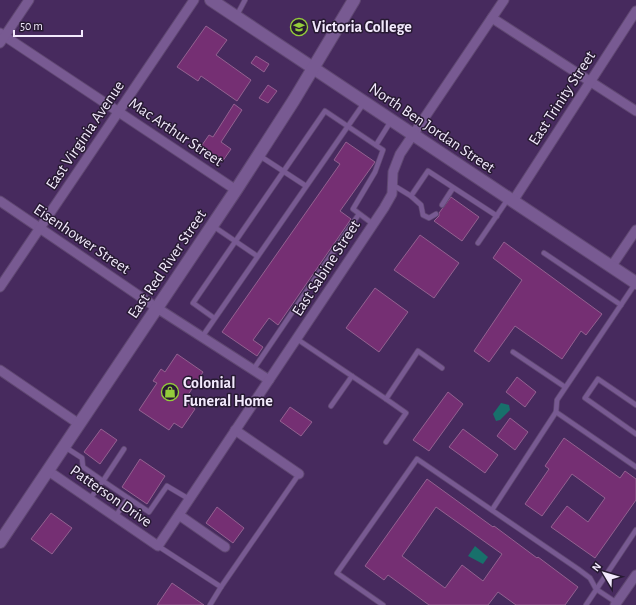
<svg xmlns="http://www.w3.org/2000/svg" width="636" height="605" font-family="'Alegreya Sans',sans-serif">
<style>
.water{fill:#18706b}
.building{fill:#752f73;stroke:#936190;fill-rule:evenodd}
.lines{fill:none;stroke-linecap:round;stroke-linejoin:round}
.lane-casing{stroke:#604872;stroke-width:6}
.street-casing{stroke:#604872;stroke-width:11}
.secondary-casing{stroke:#604872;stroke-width:14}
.lane{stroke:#785a92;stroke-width:4.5}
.street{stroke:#785a92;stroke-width:9}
.secondary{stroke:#785a92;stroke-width:12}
.labels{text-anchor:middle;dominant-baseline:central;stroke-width:3;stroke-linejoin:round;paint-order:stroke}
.poi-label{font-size:16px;font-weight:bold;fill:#f2e9fc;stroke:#271a32;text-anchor:start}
.street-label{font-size:16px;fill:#f2e9fc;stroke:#271a32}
</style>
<rect width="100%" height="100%" fill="#472a5e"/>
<!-- water -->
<g class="water">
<path d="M 501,403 L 509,405 L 510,410 L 500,420 L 496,421 L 493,414 Z"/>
<path d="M 475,546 L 488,557 L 483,564 L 468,556 Z"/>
</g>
<!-- building -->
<g class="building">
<path d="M 206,26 L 227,40 L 216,55 L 251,80 L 237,101 L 201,76 L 198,81 L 177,67 Z"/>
<path d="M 256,56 L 269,64 L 264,72 L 251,63 Z"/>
<path d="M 268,85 L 277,91 L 268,103 L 259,98 Z"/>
<path d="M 234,104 L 242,110 L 221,142 L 231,149 L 222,162 L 200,148 L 209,135 L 213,137 Z"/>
<path d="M 346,142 L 375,162 L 340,211 L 351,219 L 278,325 L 269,318 L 253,340 L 263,347 L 257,356 L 222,332 L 340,164 L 334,160 Z"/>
<path d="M 451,197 L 479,217 L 462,241 L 434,221 L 439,216 L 439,213 Z"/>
<path d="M 420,235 L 459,263 L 434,298 L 394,270 Z"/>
<path d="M 504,242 L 602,314 L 586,335 L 581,331 L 562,359 L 515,326 L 489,362 L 474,351 L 522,280 L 493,258 Z"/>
<path d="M 375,288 L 408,312 L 379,352 L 346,328 Z"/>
<path d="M 177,354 L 203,372 L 184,401 L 195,409 L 182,428 L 174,423 L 169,430 L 139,410 L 157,383 L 153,381 L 161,369 L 165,372 Z"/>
<path d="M 517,377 L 536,392 L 525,407 L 506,392 Z"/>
<path d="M 448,392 L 463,404 L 429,451 L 413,440 Z"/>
<path d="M 290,407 L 312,422 L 301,436 L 280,421 Z"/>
<path d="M 510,418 L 528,432 L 515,450 L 497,436 Z"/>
<path d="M 101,429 L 117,440 L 100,464 L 84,452 Z"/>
<path d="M 463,429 L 498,455 L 485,473 L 449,447 Z"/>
<path d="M 564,438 L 620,478 L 625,471 L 636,479 L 636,500 L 595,558 L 551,527 L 567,506 L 588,522 L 605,498 L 572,474 L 542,516 L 525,504 L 549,469 L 545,466 Z"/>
<path d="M 140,459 L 165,476 L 147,504 L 122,487 Z"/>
<path d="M 427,479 L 493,527 L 494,526 L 537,558 L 538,557 L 578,587 L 565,605 L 516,605 L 498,592 L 488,605 L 429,605 L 388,575 L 384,580 L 365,566 ZM 436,507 L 502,554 L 483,581 L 462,565 L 445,588 L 402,556 Z"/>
<path d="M 217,507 L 244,528 L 233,543 L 206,523 Z"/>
<path d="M 51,513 L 72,528 L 52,554 L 31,539 Z"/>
<path d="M 172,583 L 204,605 L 157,605 Z"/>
</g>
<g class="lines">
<!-- lane casing -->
<g class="lane-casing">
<g id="lane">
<path d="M 237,15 L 245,0"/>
<path d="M 376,145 L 391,121"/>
<path d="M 260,156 L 306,186"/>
<path d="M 393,185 L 411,196 L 428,171 L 497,216"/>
<path d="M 411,196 L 421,205 L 423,215 L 429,218 L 436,214"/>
<path d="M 442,205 L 453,188"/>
<path d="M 213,226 L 257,256"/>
<path d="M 478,243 L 508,199"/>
<path d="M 544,253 L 621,305"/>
<path d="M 214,318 L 193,303 L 325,111 L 383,150 L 375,172 L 353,209 L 373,224"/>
<path d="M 202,337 L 364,103"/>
<path d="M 297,339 L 386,399 L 418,351 L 442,368"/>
<path d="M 513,352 L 565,387"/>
<path d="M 253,370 L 359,214"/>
<path d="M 636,405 L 598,379 L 585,398 L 636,434"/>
<path d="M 331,406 L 352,376"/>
<path d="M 556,412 L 557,400 L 635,284"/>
<path d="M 386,442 L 406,413 L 386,399"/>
<path d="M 65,447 L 82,458 L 83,467 L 103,481 L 124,449"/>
<path d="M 90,499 L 103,481 L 149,512 L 167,486 L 189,499"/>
<path d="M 492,510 L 556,412 L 636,467"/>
<path d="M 115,517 L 128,498"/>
<path d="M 158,546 L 221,587 L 210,605"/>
<path d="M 221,587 L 299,474"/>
<path d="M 383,605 L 337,573 L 417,459 L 578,569 L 590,578 L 596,589 L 617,603"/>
<path d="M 586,605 L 636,530"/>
</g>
</g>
<!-- street casing -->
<g class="street-casing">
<g id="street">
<path d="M 492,18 L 636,111"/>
<path d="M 0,33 L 236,190"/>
<path d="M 0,43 L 29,0"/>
<path d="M 0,201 L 157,308 L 269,380"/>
<path d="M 513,201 L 636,11"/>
<path d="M 611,267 L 636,230"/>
<path d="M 0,287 L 194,0"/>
<path d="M 0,370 L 79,424"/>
<path d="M 235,430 L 299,474"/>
<path d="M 47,470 L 158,546 L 384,208 L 392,194 L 393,172 L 400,154 L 504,0"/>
<path d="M 179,515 L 225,547"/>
<path d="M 615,605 L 636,575"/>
</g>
</g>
<!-- secondary casing -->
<g class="secondary-casing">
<g id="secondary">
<path d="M 211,0 L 636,283"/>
<path d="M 0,542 L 236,190 L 294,100 L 354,0"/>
</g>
</g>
<!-- lane -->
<use href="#lane" class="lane"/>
<!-- street -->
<use href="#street" class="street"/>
<!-- secondary -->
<use href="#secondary" class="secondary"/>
</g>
<!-- icons -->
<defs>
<g id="university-ring" transform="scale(0.9)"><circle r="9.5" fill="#271a32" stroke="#94cc3b" stroke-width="1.5"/><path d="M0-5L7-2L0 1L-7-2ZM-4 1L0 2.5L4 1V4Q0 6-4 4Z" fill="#94cc3b"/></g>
<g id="shop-ring" transform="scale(0.9)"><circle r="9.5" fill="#271a32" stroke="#94cc3b" stroke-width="1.5"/><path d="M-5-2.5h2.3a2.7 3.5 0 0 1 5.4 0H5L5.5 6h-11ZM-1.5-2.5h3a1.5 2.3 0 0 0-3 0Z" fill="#94cc3b"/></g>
</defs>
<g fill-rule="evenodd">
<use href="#university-ring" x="299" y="27"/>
<use href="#shop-ring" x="170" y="392"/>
</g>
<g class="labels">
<!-- poi labels -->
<g class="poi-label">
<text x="312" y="27">Victoria College</text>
<text x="183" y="383">Colonial<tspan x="183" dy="18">Funeral Home</tspan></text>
</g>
<!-- street labels -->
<g class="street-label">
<text transform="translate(562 98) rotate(-57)">East Trinity Street</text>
<text transform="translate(432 128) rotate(34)">North Ben Jordan Street</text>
<text transform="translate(176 132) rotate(34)">Mac Arthur Street</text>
<text transform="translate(85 135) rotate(-56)">East Virginia Avenue</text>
<text transform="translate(82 239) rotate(34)">Eisenhower Street</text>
<text transform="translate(167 264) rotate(-56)">East Red River Street</text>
<text transform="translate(326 268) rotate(-57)">East Sabine Street</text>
<text transform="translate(111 496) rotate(35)">Patterson Drive</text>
</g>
</g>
<!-- north arrow -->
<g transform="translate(604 573) rotate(308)" stroke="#271a32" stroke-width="3" paint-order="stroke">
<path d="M0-3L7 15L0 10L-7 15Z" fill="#f2e9fc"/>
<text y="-6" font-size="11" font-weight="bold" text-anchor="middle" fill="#f2e9fc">N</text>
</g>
<!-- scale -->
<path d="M14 30v6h68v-6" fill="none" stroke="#f2e9fc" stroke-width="2"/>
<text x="20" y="30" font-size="12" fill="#f2e9fc" stroke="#271a32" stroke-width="3" paint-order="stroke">50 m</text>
</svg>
